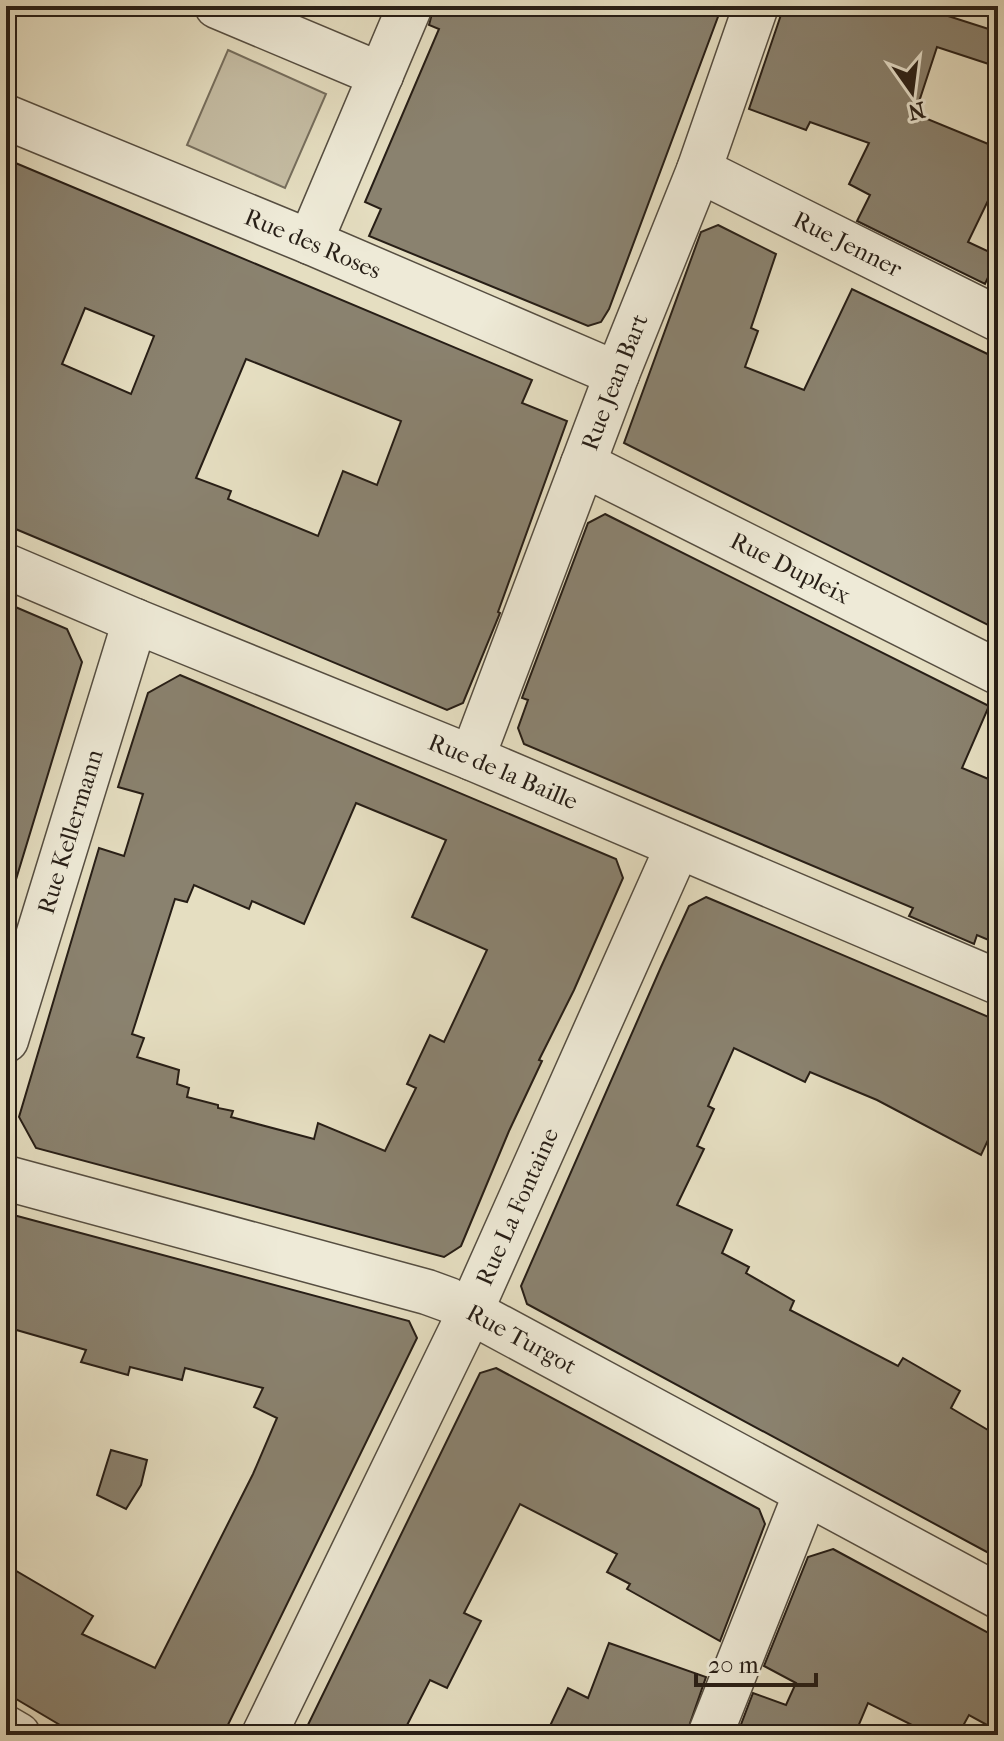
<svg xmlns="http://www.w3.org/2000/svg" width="1004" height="1741" font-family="'IM FELL French Canon',serif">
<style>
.green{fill:#c5bda4;stroke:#766e5d;stroke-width:2}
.building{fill:#8a826f;stroke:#271e16;stroke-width:2;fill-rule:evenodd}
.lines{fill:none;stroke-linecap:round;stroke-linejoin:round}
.minor-casing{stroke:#564e41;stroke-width:47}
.minor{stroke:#eeead7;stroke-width:44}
.labels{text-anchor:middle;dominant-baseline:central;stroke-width:7;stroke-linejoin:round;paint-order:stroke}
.street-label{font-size:24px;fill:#271e16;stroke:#eeead7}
</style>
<rect width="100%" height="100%" fill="#e5dec1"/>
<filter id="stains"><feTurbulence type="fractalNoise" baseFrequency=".0025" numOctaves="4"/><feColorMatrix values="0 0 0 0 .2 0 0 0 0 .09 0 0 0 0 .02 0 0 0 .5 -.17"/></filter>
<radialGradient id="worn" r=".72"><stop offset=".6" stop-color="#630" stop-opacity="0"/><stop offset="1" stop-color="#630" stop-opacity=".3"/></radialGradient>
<!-- green -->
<path class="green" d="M 228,50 L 326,94 L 285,188 L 187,145 Z"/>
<!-- building -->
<g class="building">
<path d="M 434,6 L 722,6 L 609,309 L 601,322 L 588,326 L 369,236 L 381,209 L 365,202 L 439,29 L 429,25 Z"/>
<path d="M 784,6 L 917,6 L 998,32 L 998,67 L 937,47 L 915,114 L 998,148 L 998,180 L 968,242 L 998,256 L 985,284 L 857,221 L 870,195 L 849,184 L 869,143 L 810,122 L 806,130 L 749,109 Z"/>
<path d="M 6,159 L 532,380 L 522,403 L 567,421 L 498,612 L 500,613 L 463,703 L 447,710 L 6,525 ZM 85,308 L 154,336 L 131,394 L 62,364 ZM 246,359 L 401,421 L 377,485 L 343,471 L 318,536 L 228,499 L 231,491 L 196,478 Z"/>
<path d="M 718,225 L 776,254 L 751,328 L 758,331 L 745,367 L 804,390 L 852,289 L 998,359 L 998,630 L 624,443 L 701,232 Z"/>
<path d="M 605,514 L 989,706 L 962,768 L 998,783 L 998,944 L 977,935 L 974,944 L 909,916 L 913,908 L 524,744 L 518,728 L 528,700 L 522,698 L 588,523 Z"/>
<path d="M 6,603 L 67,629 L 82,662 L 14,886 L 6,884 Z"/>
<path d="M 180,675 L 616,859 L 623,878 L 574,990 L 539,1060 L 542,1061 L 509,1131 L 461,1246 L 444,1257 L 36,1148 L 19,1117 L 99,848 L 124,856 L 143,794 L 118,787 L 148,693 ZM 356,803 L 446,840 L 412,917 L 487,950 L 444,1042 L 430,1035 L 407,1084 L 416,1088 L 385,1151 L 318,1123 L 314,1139 L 231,1117 L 233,1111 L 218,1108 L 218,1105 L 187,1097 L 189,1088 L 177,1084 L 179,1070 L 137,1057 L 144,1038 L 132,1034 L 175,899 L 187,902 L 194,885 L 249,909 L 252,901 L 304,924 Z"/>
<path d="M 706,897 L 998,1021 L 998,1119 L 981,1155 L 877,1100 L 810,1072 L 805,1082 L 734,1048 L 708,1106 L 714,1109 L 697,1146 L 704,1149 L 677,1205 L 732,1230 L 722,1253 L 749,1267 L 746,1273 L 794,1301 L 790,1310 L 898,1366 L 903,1358 L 960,1391 L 951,1408 L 998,1436 L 998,1558 L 527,1304 L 521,1286 L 661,967 L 689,906 Z"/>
<path d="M 6,1213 L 409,1321 L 417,1338 L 223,1735 L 77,1735 L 6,1693 L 6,1565 L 93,1616 L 82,1634 L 155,1668 L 253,1474 L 277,1418 L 254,1407 L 263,1388 L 185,1368 L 182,1380 L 130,1367 L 128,1375 L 81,1362 L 86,1350 L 6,1327 L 11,1300 L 6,1299 Z"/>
<path d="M 496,1368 L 759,1509 L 765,1524 L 720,1641 L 627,1589 L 630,1584 L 607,1572 L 617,1554 L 520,1504 L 464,1613 L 481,1621 L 447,1688 L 430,1680 L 402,1735 L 303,1735 L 480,1373 Z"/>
<path d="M 111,1450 L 147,1460 L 141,1485 L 126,1509 L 97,1495 Z"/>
<path d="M 833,1549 L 998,1638 L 998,1731 L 969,1715 L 958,1735 L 932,1735 L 868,1703 L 857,1729 L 858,1735 L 737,1735 L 753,1693 L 786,1705 L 796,1683 L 764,1666 L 808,1557 Z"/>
<path d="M 609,1643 L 706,1677 L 686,1735 L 568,1735 L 549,1728 L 568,1688 L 588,1698 Z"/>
</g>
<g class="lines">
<!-- minor casing -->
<g class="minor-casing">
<g id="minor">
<path d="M 217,6 L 381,75"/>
<path id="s1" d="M 6,117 L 310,242 L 617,374"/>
<path id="s2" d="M 699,170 L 998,319"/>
<path d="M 310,242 L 410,6"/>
<path id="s3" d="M 583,464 L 998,672"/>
<path id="s4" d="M 6,566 L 135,621 L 472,758 L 998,982"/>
<path id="s5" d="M 472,758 L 617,374 L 699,170 L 756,6"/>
<path id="s6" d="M 6,1040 L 135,621"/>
<path id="s7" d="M 6,1178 L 427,1292 L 449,1300 L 998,1596"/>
<path d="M 6,1728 L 18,1735"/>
<path id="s8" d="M 264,1735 L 471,1310 L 678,846"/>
<path d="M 710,1735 L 806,1493"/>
</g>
</g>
<!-- minor -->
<use href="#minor" class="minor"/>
</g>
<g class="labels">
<!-- street labels -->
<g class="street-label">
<text stroke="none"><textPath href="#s1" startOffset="332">Rue des Roses</textPath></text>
<text stroke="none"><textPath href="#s2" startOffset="166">Rue Jenner</textPath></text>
<text stroke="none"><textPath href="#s5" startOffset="402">Rue Jean Bart</textPath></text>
<text stroke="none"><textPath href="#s3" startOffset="232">Rue Dupleix</textPath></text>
<text stroke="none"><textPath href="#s4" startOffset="538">Rue de la Baille</textPath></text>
<text stroke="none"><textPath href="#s6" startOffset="218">Rue Kellermann</textPath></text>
<text stroke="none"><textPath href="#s8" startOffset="586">Rue La Fontaine</textPath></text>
<text stroke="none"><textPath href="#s7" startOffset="542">Rue Turgot</textPath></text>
</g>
</g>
<!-- margin -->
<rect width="1004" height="1741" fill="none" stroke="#e5dec1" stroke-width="32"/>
<rect x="8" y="8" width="988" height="1725" fill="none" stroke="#271e16" stroke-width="4"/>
<rect x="16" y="16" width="972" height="1709" fill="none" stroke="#271e16" stroke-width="2"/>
<!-- north arrow -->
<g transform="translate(912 92) rotate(166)" stroke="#eeead7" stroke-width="6" paint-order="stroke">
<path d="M0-6L14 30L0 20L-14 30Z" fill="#271e16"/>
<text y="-12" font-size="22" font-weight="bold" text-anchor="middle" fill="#271e16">N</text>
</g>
<!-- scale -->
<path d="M696 1673v12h120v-12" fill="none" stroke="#271e16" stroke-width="4"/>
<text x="708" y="1673" font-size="24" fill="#271e16" stroke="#eeead7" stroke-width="6" paint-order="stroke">20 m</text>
<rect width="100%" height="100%" filter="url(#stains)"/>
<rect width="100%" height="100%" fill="url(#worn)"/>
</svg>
